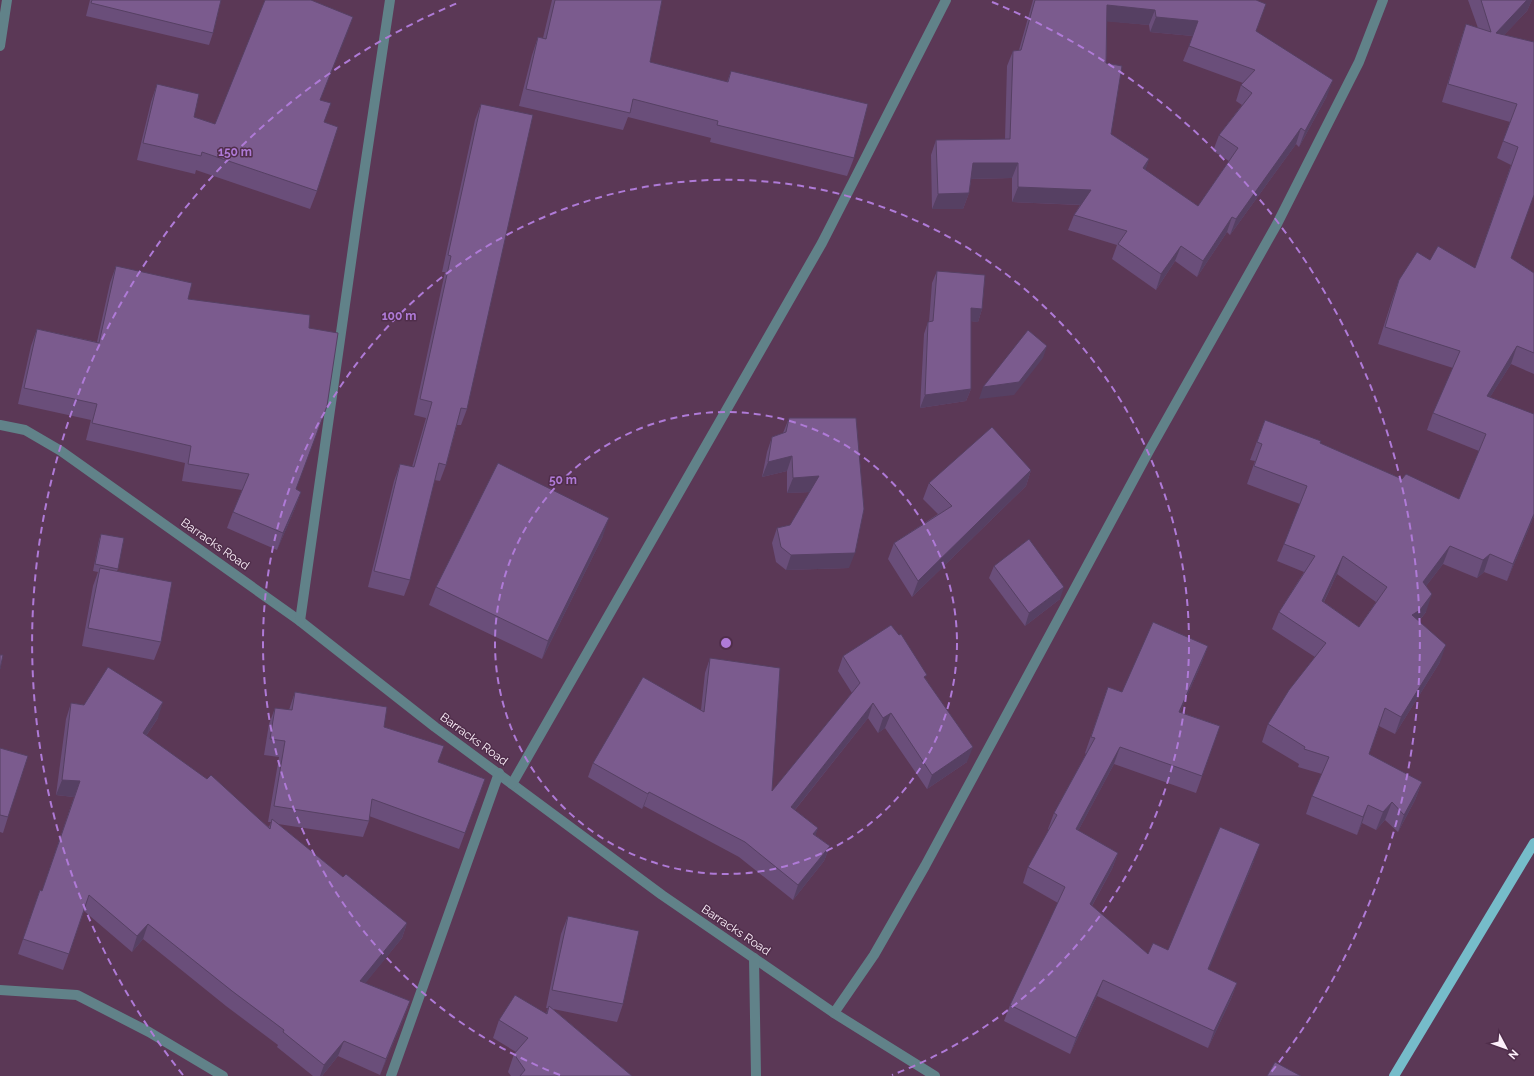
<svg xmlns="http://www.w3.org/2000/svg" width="1534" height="1076" font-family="Raleway,sans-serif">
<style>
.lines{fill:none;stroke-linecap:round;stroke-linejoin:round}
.minor{stroke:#618289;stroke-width:10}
.major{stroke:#76bcca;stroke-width:10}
.wall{fill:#6a4e7a;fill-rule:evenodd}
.shaded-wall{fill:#564063}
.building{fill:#7b5b8e;stroke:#564063;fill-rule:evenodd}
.ring{fill:none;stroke:#af7ad7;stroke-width:2;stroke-dasharray:7 5}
.labels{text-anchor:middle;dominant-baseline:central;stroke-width:3;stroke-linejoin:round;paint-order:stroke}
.street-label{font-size:12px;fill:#fceffa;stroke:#502e4b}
.centre{fill:#af7ad7;stroke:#502e4b;stroke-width:2}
.ring-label{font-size:12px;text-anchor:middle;font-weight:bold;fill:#af7ad7;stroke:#502e4b;stroke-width:3;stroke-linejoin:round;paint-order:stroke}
</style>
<rect width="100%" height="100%" fill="#5b3856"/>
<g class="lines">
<!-- minor -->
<g class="minor">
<path d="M 0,46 L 7,0"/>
<path d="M 0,425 L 25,430 L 61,451 L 300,621 L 435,727 L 662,895 L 834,1013 L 935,1076"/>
<path d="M 300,621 L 358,213 L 390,0"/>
<path d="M 512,784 L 822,243 L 946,0"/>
<path d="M 754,958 L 756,1076"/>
<path d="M 0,990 L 77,995 L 149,1032 L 223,1076"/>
<path d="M 834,1013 L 874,955 L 925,866 L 1149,451 L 1277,224 L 1359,62 L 1383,0"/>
<path d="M 391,1076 L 499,773"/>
</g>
<!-- major -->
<path class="major" d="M 1394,1076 L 1534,843"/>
</g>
<!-- wall -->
<g class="wall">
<path d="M 90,0 L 221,0 L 213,33 L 209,45 L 86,16 Z"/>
<path d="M 552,0 L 662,0 L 650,62 L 727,82 L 731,71 L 854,158 L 847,176 L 710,142 L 711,138 L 628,117 L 623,130 L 519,106 L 532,55 L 538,37 L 543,38 Z"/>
<path d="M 1033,0 L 1256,0 L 1256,31 L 1327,96 L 1299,147 L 1296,144 L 1230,235 L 1227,232 L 1197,277 L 1175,261 L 1156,290 L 1112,259 L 1117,245 L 1068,230 L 1074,215 L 1080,205 L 1012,202 L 1012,178 L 971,179 L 969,193 L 963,209 L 932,209 L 931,155 L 936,140 L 1005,139 L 1007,66 L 1013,51 L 1019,50 ZM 1107,21 L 1149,25 L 1150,32 L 1193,36 L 1183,61 L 1243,83 L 1241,85 L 1236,101 L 1242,105 L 1219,135 L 1213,151 L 1229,161 L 1198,206 L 1145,170 L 1149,159 L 1111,134 L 1106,63 Z"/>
<path d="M 1468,0 L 1532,0 L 1527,11 L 1504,35 L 1534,42 L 1511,258 L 1534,273 L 1534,374 L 1511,364 L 1490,397 L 1534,516 L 1507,581 L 1484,572 L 1477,578 L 1443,564 L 1426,586 L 1426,612 L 1419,621 L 1440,662 L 1395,734 L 1379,726 L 1369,754 L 1422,782 L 1415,800 L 1398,832 L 1385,820 L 1376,830 L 1362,823 L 1357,835 L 1306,814 L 1312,796 L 1322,774 L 1298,767 L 1299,764 L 1262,742 L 1268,724 L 1315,657 L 1272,629 L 1279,612 L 1304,572 L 1277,561 L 1284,544 L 1300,504 L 1247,484 L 1255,461 L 1250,460 L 1265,420 L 1320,443 L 1402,479 L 1459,499 L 1479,451 L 1427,430 L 1433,413 L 1453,368 L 1378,344 L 1393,297 L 1399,280 L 1430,260 L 1475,268 L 1511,165 L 1497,158 L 1510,122 L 1442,102 L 1460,42 L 1466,24 L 1478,28 ZM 1337,574 L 1376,602 L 1359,627 L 1324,602 Z"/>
<path d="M 353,17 L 320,100 L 324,122 L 317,191 L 310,209 L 196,170 L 195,174 L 137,160 L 151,102 L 157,84 L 194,117 L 215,124 Z"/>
<path d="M 481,104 L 467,409 L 461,425 L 457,425 L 446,465 L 440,481 L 434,480 L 410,580 L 404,596 L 368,587 L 394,481 L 400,464 L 412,467 L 426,418 L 414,415 L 445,272 L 442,272 L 475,120 Z"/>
<path d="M 116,266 L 188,299 L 309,328 L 296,490 L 301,492 L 295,508 L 277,550 L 227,528 L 233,512 L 242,490 L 182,481 L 185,463 L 86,440 L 91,420 L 18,404 L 31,346 L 37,329 L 97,342 L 110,283 Z"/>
<path d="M 937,271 L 982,309 L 978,322 L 971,321 L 971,389 L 966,401 L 920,408 L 924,334 L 928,322 L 929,322 L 932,283 Z"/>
<path d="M 789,418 L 849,568 L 786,570 L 776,562 L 772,543 L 777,528 L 790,525 L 810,492 L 787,493 L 787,471 L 762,477 L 767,452 L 772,437 L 783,433 Z"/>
<path d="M 1031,470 L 1026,486 L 912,597 L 888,559 L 894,543 L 938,514 L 923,499 L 929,483 Z"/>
<path d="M 101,534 L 118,569 L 117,571 L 161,642 L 154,660 L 82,646 L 93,586 L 98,572 L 93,571 L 99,540 Z"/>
<path d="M 603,536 L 542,659 L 429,605 L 436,587 Z"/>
<path d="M 994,566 L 1060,599 L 1025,626 L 989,578 Z"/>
<path d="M 1208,646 L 1202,662 L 1180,712 L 1220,726 L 1196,793 L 1114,764 L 1078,831 L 1118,853 L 1112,869 L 1092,906 L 1148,954 L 1168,950 L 1254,861 L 1208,970 L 1237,983 L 1231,999 L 1208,1048 L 1097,996 L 1070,1054 L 1004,1021 L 1010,1005 L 1058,903 L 1023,883 L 1028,867 L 1049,830 L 1048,829 L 1054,813 L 1086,754 L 1085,753 L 1108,687 L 1122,692 Z"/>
<path d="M 843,656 L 926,679 L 967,762 L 927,789 L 885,728 L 878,733 L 868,718 L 795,810 L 818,828 L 815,835 L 830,846 L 824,861 L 793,900 L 739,857 L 644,806 L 642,809 L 588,777 L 593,763 L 701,710 L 705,673 L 710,658 L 772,791 L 852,693 L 838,671 Z"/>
<path d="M 295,692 L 384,727 L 438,762 L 485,779 L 459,849 L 369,816 L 369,821 L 363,837 L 278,824 L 343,877 L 407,923 L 402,938 L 365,983 L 410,1001 L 404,1017 L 380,1075 L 338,1056 L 322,1076 L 313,1076 L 277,1047 L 278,1045 L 226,1006 L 143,939 L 132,952 L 84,911 L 63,970 L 18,954 L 40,890 L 42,891 L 74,797 L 56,795 L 66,719 L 71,703 L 84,705 L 158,718 L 146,736 L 269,827 L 271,822 L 268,822 L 279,757 L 264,755 L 269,724 L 275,708 L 289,710 Z"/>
<path d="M 0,748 L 8,817 L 3,833 L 0,832 Z"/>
<path d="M 568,916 L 623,1004 L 617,1022 L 553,1009 L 632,1076 L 511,1076 L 508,1072 L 514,1054 L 516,1052 L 493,1038 L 499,1020 L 546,1014 L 548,1008 L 546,1008 L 561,934 Z"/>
</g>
<!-- shaded-wall -->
<g class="shaded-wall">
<path d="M 1527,0 L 1532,0 L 1527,11 L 1490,50 L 1496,33 Z"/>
<path d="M 1107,5 L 1155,10 L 1149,25 L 1101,21 Z"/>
<path d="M 353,17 L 347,34 L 313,118 L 320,100 Z"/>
<path d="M 1156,17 L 1198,21 L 1193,36 L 1150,32 Z"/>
<path d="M 1333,80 L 1327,96 L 1299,147 L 1305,131 Z"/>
<path d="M 1301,128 L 1296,144 L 1230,235 L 1236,219 Z"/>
<path d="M 1149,159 L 1144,175 L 1143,168 Z"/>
<path d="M 973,163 L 1018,163 L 1012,178 L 967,179 Z"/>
<path d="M 1018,187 L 1091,190 L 1085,205 L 1012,202 Z"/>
<path d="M 969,193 L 963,209 L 932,209 L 938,194 Z"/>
<path d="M 1232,217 L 1227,232 L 1197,277 L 1203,261 Z"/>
<path d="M 1181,246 L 1175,261 L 1156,290 L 1161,274 Z"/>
<path d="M 971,308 L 982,309 L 978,322 L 967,321 Z"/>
<path d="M 1047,346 L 1043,358 L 1014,395 L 979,399 L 983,387 Z"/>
<path d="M 1517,346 L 1511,364 L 1480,413 L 1487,396 Z"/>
<path d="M 971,389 L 966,401 L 920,408 L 925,395 Z"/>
<path d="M 792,456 L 787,471 L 762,477 L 768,462 Z"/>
<path d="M 1031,470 L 1026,486 L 912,597 L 918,581 Z"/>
<path d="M 819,476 L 814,492 L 787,493 L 793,478 Z"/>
<path d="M 301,492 L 295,508 L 277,550 L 283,533 Z"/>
<path d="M 1534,514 L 1534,516 L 1507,581 L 1513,564 Z"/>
<path d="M 609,518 L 603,536 L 542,659 L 548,641 Z"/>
<path d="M 1450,546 L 1443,564 L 1416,599 L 1423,582 Z"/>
<path d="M 855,553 L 849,568 L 786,570 L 791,555 Z"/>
<path d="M 1490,554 L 1484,572 L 1477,578 L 1483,560 Z"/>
<path d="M 1343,556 L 1337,574 L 1316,618 L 1322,601 Z"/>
<path d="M 1064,587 L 1060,599 L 1025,626 L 1029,613 Z"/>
<path d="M 1432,594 L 1426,612 L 1413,628 L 1412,615 Z"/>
<path d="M 1446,645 L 1440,662 L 1395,734 L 1401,717 Z"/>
<path d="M 1208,646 L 1202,662 L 1173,728 L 1179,712 Z"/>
<path d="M 163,702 L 158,718 L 137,749 L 143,733 Z"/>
<path d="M 873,703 L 868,718 L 786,821 L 791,807 Z"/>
<path d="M 891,713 L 885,728 L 878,733 L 883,718 Z"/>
<path d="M 973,747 L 967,762 L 927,789 L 932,775 Z"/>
<path d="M 1120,747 L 1114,764 L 1070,846 L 1076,829 Z"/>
<path d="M 62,780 L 80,781 L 74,797 L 56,795 Z"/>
<path d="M 1422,782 L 1415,800 L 1398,832 L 1404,815 Z"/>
<path d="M 649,792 L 644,806 L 642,809 L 648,794 Z"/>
<path d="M 1392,802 L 1385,820 L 1376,830 L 1383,812 Z"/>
<path d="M 1368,805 L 1362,823 L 1357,835 L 1363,817 Z"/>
<path d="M 818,828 L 813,842 L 813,834 Z"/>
<path d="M 1260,844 L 1254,861 L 1202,986 L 1208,969 Z"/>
<path d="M 830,846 L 824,861 L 793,900 L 798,885 Z"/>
<path d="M 1118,853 L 1112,869 L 1084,920 L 1090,904 Z"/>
<path d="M 407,923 L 402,938 L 355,996 L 360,981 Z"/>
<path d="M 148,924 L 143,939 L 132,952 L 137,936 Z"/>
<path d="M 1103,980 L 1097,996 L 1070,1054 L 1076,1038 Z"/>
<path d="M 1237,983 L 1231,999 L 1208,1048 L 1214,1031 Z"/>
<path d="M 410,1001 L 404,1017 L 380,1075 L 386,1059 Z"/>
<path d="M 344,1041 L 338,1056 L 322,1076 L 320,1076 L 324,1065 Z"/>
</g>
<!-- building -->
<g class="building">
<path d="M 92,0 L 221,0 L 213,33 L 91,3 Z"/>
<path d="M 265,0 L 311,0 L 353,17 L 320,100 L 331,103 L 324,122 L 338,127 L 317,191 L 202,152 L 201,156 L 143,143 L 157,84 L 199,94 L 194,117 L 215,124 Z"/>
<path d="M 555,0 L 662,0 L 650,62 L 728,82 L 731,71 L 868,104 L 854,158 L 717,125 L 718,121 L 633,99 L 630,113 L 526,89 L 538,37 L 546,39 Z"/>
<path d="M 1035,0 L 1256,0 L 1266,4 L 1256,31 L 1333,80 L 1305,131 L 1301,128 L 1236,219 L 1232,217 L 1203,261 L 1181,246 L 1161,274 L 1118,244 L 1127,231 L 1074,215 L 1091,190 L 1018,187 L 1018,163 L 973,163 L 969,193 L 938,194 L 936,140 L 1010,139 L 1013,51 L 1021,50 ZM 1107,5 L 1155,10 L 1156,17 L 1198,21 L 1189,46 L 1255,70 L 1241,85 L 1252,93 L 1219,135 L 1238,148 L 1198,206 L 1143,168 L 1149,159 L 1111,134 L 1122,66 L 1106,63 Z"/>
<path d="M 1481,0 L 1527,0 L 1496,33 L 1534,42 L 1534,195 L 1511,258 L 1534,273 L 1534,353 L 1517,346 L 1487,396 L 1534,414 L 1534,514 L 1513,564 L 1490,554 L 1483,560 L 1450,546 L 1423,582 L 1432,594 L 1420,610 L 1412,615 L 1446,645 L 1401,717 L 1385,708 L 1369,754 L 1422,782 L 1404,815 L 1392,802 L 1383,812 L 1368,805 L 1363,817 L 1312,796 L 1329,757 L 1304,749 L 1305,747 L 1268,724 L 1289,690 L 1326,643 L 1279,612 L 1315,556 L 1284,544 L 1307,486 L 1254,466 L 1262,444 L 1257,442 L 1265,420 L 1321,441 L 1320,443 L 1402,479 L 1406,474 L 1459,499 L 1486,434 L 1433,413 L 1460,351 L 1385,327 L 1399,280 L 1417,252 L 1430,260 L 1438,246 L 1475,268 L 1518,147 L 1503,141 L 1517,104 L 1448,84 L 1466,24 L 1491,32 ZM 1343,556 L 1387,587 L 1359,627 L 1322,601 Z"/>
<path d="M 481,104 L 533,115 L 467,409 L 461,408 L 446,465 L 439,463 L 410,580 L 374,571 L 400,464 L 414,467 L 432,402 L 420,399 L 451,256 L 448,255 Z"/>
<path d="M 116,266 L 192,283 L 188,299 L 310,315 L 309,328 L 338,333 L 327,406 L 296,489 L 301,492 L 283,533 L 233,512 L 249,474 L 188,464 L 191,446 L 92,423 L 97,404 L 24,388 L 37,329 L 99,343 Z"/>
<path d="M 937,271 L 985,275 L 982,309 L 971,308 L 971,389 L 925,395 L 928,322 L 933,321 Z"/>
<path d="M 1028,330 L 1047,346 L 1019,382 L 983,387 Z"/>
<path d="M 789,418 L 856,418 L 864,509 L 855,553 L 791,555 L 781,547 L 777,528 L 790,525 L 819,476 L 793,478 L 792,456 L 768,462 L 772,437 L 786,432 Z"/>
<path d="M 992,427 L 1031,470 L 918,581 L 894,543 L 952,506 L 929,483 Z"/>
<path d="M 498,463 L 609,518 L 548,641 L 436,587 Z"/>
<path d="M 101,534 L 124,538 L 118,569 L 95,564 Z"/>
<path d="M 1029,539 L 1064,587 L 1029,613 L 994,566 Z"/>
<path d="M 100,568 L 172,582 L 161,642 L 88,628 Z"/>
<path d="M 1153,622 L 1208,646 L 1179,712 L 1220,726 L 1202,776 L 1120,747 L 1076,829 L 1118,853 L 1090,904 L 1148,954 L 1153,943 L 1168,950 L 1220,827 L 1260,844 L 1208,969 L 1237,983 L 1214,1031 L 1103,980 L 1076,1038 L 1010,1005 L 1065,887 L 1028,867 L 1057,815 L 1054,813 L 1095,738 L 1091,737 L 1108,687 L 1122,692 Z"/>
<path d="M 891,625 L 899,635 L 901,634 L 927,675 L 924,677 L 973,747 L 932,775 L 891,713 L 883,718 L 873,703 L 791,807 L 818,828 L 813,834 L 830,846 L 798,885 L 745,842 L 649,792 L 648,794 L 593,763 L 643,677 L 704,712 L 710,658 L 780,668 L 772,791 L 860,683 L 843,656 Z"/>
<path d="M 0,655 L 3,655 L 0,669 Z"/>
<path d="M 108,667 L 163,702 L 143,733 L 207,779 L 211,775 L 270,829 L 272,819 L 343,877 L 346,874 L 407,923 L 360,981 L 410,1001 L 386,1059 L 344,1041 L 324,1065 L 283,1032 L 284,1030 L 232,991 L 148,924 L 137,936 L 89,895 L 69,954 L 23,939 L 40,890 L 42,891 L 80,781 L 62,780 L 71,703 L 84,705 Z"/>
<path d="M 295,692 L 387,707 L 384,727 L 444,746 L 438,762 L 485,779 L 465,833 L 372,799 L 369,821 L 274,806 L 285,741 L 270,739 L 275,708 L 292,710 Z"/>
<path d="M 0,748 L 28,756 L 8,817 L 0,815 Z"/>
<path d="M 568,916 L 639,931 L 623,1004 L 552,990 Z"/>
<path d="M 515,995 L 547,1014 L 549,1006 L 632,1076 L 520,1076 L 525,1070 L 514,1054 L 528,1038 L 499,1020 Z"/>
<path d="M 1275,1062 L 1301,1076 L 1267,1076 Z"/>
</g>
<!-- distance rings -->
<g class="ring">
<circle cx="726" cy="643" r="231"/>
<path d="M560 1075A463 463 0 1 1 892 1075"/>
<path d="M183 1075A694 694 0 0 1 460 2M992 2A694 694 0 0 1 1269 1075"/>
</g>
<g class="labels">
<!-- street labels -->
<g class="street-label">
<text transform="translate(215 544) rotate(35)">Barracks Road</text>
<text transform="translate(474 739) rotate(36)">Barracks Road</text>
<text transform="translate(736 930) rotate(34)">Barracks Road</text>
</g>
</g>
<circle cx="726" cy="643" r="6" class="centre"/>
<g class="ring-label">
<text x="235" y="156">150 m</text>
<text x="399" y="320">100 m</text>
<text x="563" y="484">50 m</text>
</g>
<!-- north arrow -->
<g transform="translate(1506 1048) rotate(131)" stroke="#502e4b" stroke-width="3" paint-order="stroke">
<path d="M0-3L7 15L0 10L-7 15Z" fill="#fceffa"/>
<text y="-6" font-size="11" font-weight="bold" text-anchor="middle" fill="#fceffa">N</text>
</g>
</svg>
